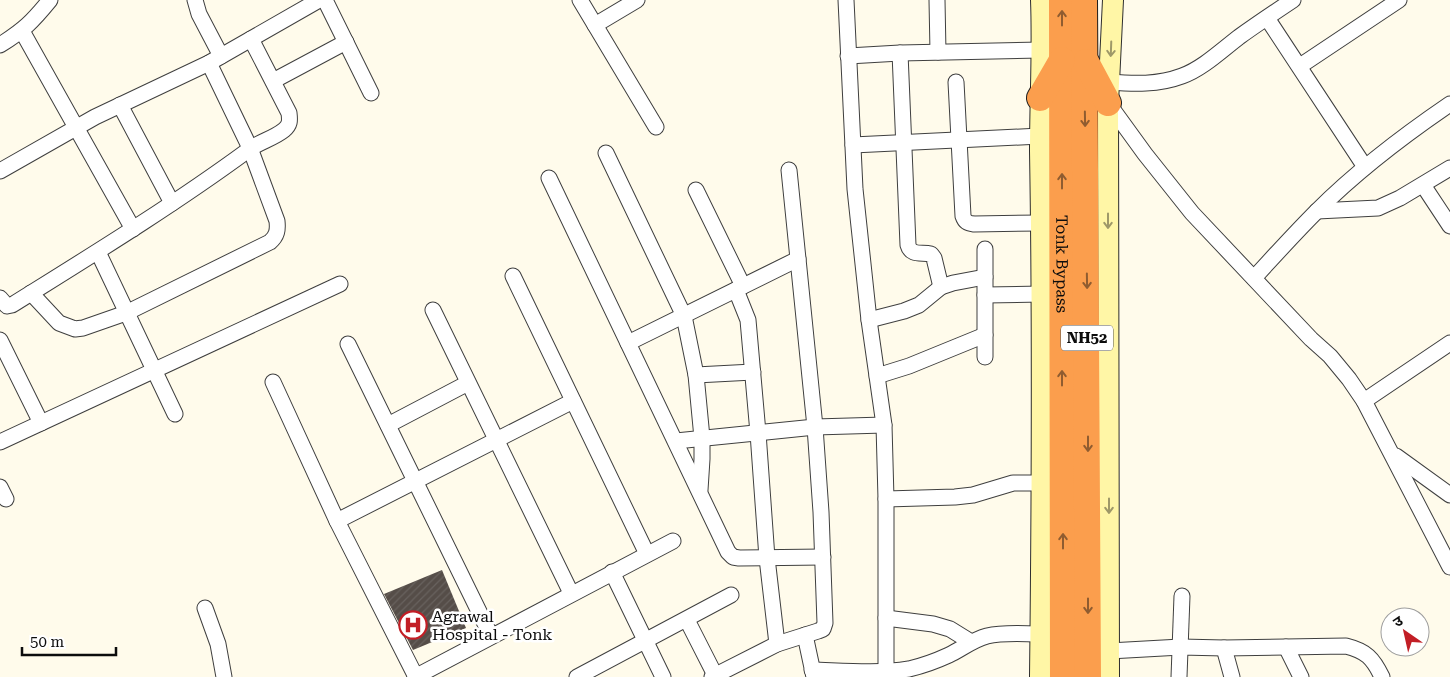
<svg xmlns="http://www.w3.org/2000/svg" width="1450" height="677" font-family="'Roboto Serif','Noto Sans Devanagari',serif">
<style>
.building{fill:url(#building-hatch)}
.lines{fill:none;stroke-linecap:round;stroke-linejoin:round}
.street-casing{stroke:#3f3f3f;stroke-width:17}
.secondary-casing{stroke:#2e2e2e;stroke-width:22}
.highway-casing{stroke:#1d1d1d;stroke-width:28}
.street{stroke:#fff;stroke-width:15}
.secondary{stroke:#fff6a6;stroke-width:20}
.highway{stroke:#fb9e4d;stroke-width:26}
.oneway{stroke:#8f5c30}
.oneway2{stroke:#9e9868}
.labels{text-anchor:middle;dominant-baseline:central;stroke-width:5;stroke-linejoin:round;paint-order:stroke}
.shield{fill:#fff;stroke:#555;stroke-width:1}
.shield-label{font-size:15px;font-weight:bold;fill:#0c0c0c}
.street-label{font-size:16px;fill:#0c0c0c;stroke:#fff}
.poi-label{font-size:16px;fill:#0c0c0c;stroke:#fff;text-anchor:start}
</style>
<defs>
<pattern id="building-hatch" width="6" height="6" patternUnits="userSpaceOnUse" patternTransform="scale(1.25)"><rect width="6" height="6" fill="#554d48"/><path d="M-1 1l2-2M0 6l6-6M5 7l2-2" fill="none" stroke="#68625e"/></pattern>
</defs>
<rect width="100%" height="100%" fill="#fffbeb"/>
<!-- building -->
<path class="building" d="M 442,570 L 466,628 L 413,650 L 384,594 Z"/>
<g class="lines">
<!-- street casing -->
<g class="street-casing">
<g id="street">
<path d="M 195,0 L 199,14 L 221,56"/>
<path d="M 325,0 L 371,93"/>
<path d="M 580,0 L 656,127"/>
<path d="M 846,0 L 855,189 L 869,320 L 884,425 L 886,499 L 886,677"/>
<path d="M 937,0 L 938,52"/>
<path d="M 1267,18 L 1365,167"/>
<path d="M 595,25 L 637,0"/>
<path d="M 22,31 L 133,229"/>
<path d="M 0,45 C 24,30 32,22 50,0"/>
<path d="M 900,53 L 908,245 C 911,256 921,252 931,254 L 934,258 L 941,287"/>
<path d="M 848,56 L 900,53 L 1041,50"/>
<path d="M 1300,66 L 1399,0"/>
<path d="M 273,81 L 346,42"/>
<path d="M 956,82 L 963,216 C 965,222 967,223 974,224 L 1041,223"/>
<path d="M 1109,82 C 1134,84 1158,85 1182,76 C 1202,69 1222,50 1239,37 C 1257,24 1275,12 1293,0"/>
<path d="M 1108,103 L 1145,154 L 1192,213 L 1311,339 L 1330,356 L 1349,379 L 1364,401 L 1450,567"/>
<path d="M 120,105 L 172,203"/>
<path d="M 853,145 L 1040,136"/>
<path d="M 606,153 L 684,316 L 696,375 L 702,438 L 702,459 L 700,490"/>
<path d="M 0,171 L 95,117 L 209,63 L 319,0"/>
<path d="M 549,178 L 728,552 L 733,557 L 739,558 L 823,557"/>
<path d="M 1423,185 L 1450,226"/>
<path d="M 696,190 L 743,286"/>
<path d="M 1317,211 L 1378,208 L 1400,198 L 1450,168"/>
<path d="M 98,252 L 175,414"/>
<path d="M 513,276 L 647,554"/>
<path d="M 1254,278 C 1275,255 1295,233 1317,211 C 1357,171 1403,136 1450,104"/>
<path d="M 736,290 L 748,320 L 758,433 L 767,558 L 777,644"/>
<path d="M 31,293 L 59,323 L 75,329 L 83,328 L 126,313 L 270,242 C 277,236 278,230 277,221 L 250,148 L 209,63"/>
<path d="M 985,295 L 1042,294"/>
<path d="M 0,298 L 7,306 L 12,305 C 92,255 172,206 247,151 C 258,142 273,139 284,130 C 290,125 290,121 289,113 L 251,39"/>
<path d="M 433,310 L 571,593"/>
<path d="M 869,320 L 904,311 L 919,305 L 941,287 L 953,283 L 985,277"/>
<path d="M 0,340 L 41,423"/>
<path d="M 628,343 L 798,259"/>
<path d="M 348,344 L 491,636"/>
<path d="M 985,357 L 985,249"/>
<path d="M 696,375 L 753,372"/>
<path d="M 877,376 L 909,366 L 985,335"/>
<path d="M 273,382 L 337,521 L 416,677"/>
<path d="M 1364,401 L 1450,343"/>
<path d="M 388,425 L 468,383"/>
<path d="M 676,441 L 815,427 L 884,425"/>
<path d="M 0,442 L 340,284"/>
<path d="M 1396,456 L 1450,495"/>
<path d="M 0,487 L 6,499"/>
<path d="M 886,499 L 955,497 L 973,495 L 1013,483 L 1042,483"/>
<path d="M 337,521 L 573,401"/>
<path d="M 612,572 L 663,677"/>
<path d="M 205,608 L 218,644 L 224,677"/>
<path d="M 886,618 L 933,624 L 950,629 L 971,642"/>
<path d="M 687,620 L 715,675"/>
<path d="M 805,635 L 814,677"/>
<path d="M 1286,647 L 1301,677"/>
<path d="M 1224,648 L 1232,677"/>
<path d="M 1109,651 L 1181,647 L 1224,648 L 1346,646 C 1366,651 1373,658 1382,677"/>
<path d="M 812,670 C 844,671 878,674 909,669 C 922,666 936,661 949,655 C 962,649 972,640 987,636 C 1004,632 1023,634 1041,634"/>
<path d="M 415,677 L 673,541"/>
<path d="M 577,677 L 731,595"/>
<path d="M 712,677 L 777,644 L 818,631 L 823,629 L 825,623 L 821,512 L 815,427 L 789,170"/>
<path d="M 1179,677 L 1182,596"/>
</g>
</g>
<!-- secondary casing -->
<g class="secondary-casing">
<g id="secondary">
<path d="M 1040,677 C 1042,502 1043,327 1040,151 C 1040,101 1043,50 1041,0"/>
<path d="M 1109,677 L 1108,103 L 1113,0"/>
</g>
</g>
<!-- highway casing -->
<g class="highway-casing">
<g id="highway">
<path id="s1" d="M 1062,0 L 1063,677"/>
<path d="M 1084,0 L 1088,677"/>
<path d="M 1086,62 L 1108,103"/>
<path d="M 1040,98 L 1062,60"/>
</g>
</g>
<!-- street -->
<use href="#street" class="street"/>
<!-- secondary -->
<use href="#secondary" class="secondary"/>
<!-- highway -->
<use href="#highway" class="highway"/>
</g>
<!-- one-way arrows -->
<defs><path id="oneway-shaft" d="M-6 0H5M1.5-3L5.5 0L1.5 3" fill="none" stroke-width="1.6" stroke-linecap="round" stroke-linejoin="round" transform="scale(1.25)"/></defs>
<g class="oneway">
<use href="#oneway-shaft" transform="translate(1062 18) rotate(-90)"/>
<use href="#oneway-shaft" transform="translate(1085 119) rotate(89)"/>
<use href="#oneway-shaft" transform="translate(1062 181) rotate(-90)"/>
<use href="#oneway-shaft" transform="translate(1087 281) rotate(89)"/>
<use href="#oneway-shaft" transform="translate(1062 378) rotate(-90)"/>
<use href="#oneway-shaft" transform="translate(1088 444) rotate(90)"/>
<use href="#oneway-shaft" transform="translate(1063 541) rotate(-90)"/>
<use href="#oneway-shaft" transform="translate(1088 606) rotate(90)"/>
</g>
<g class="oneway2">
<use href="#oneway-shaft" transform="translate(1111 49) rotate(92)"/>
<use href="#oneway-shaft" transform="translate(1108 221) rotate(90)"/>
<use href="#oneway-shaft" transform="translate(1109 506) rotate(90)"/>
</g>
<!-- icons -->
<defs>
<g id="hospital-ring" transform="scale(1.4375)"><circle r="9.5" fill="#fff" stroke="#c21e25" stroke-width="1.5"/><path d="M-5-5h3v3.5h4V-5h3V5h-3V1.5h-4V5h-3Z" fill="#c21e25"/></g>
</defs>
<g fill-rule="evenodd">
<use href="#hospital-ring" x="413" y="625"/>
</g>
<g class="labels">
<!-- shield labels -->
<rect class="shield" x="1061" y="325.5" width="52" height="25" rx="4"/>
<g class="shield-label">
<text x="1087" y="338">NH52</text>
</g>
<!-- street labels -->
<g class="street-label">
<text stroke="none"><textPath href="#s1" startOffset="264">Tonk Bypass</textPath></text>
</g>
<!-- poi labels -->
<g class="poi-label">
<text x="432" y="616">Agrawal<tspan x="432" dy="18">Hospital - Tonk</tspan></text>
</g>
</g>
<!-- north arrow -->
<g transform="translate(1405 632) rotate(326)"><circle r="24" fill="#ffffff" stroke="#9e9e9e"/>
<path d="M0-4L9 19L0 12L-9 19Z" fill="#c21e25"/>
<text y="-8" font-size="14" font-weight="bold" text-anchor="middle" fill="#0c0c0c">उ</text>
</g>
<!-- scale -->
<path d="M22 647v8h94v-8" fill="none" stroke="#0c0c0c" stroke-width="2.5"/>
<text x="30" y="647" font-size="15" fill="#0c0c0c" stroke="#ffffff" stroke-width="4" paint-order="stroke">50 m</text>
</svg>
